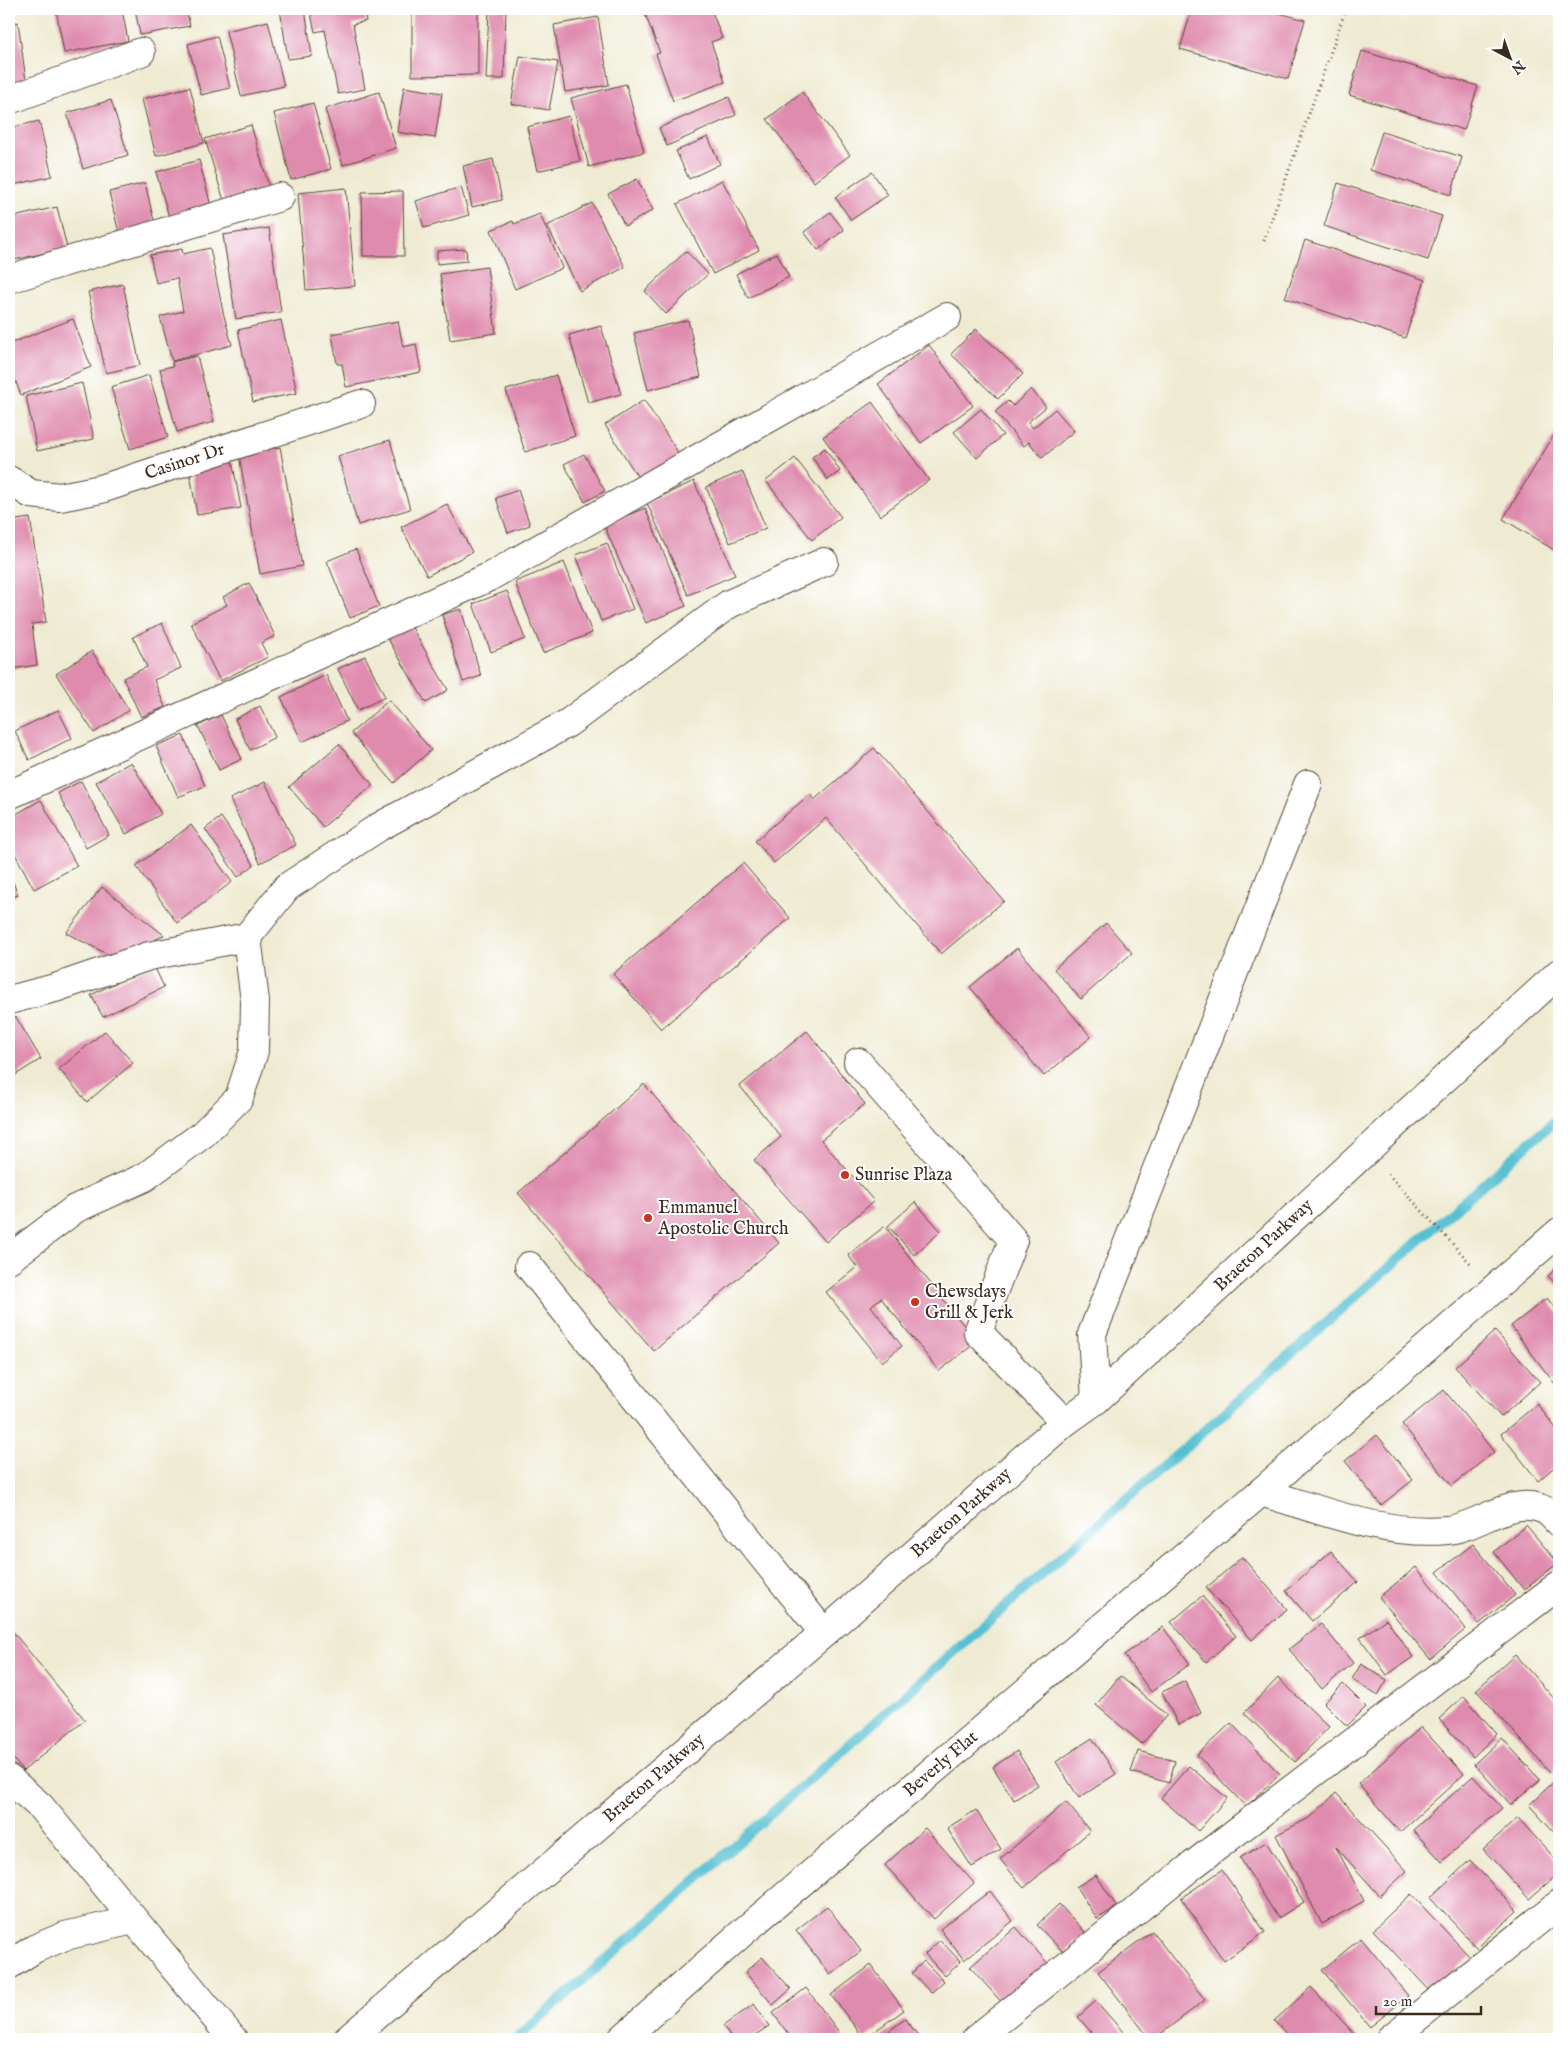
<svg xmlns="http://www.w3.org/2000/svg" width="1568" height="2048" font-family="'IM FELL English',serif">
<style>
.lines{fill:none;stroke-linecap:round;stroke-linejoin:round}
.stream{stroke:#57c0d3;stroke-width:10}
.building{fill:#df8bad}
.minor-casing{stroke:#564739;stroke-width:30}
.major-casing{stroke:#564739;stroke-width:30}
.path{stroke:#564739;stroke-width:3;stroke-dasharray:1 4;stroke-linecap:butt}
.minor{stroke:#fff;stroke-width:28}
.major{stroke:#fff;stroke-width:28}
.poi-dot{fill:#c8321e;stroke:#fff;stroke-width:2}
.labels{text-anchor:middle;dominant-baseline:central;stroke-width:4;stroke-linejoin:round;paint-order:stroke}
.street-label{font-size:18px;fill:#3b2a1e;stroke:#fff}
.poi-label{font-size:18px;fill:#3b2a1e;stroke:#fff;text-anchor:start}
</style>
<rect width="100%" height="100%" fill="#fff"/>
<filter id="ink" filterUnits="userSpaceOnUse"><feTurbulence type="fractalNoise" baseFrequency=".02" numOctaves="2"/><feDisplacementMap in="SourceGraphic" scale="10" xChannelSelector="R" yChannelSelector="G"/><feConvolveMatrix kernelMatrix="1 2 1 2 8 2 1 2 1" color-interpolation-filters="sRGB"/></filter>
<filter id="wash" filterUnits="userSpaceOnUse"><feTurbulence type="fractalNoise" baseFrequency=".0096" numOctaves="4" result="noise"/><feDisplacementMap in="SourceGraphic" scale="20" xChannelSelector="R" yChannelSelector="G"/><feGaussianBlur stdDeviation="1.12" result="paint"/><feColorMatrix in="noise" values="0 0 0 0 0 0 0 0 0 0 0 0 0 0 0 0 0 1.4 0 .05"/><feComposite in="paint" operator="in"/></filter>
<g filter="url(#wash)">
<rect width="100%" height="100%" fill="#efebd3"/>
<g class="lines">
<!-- stream -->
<path class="stream" d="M 516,2039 L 1559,1117"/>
</g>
<g id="blocks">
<!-- building -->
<g class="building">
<path d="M 56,9 L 122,9 L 128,41 L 64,53 Z"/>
<path d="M 135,9 L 186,9 L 190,26 L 140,35 Z"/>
<path d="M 280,9 L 305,9 L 312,56 L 288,59 Z"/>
<path d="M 310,9 L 364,9 L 366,21 L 353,24 L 365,89 L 338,94 L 325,30 L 315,32 Z"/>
<path d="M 412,9 L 478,9 L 478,75 L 412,76 Z"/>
<path d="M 489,9 L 506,9 L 504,79 L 486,79 Z"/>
<path d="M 650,9 L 711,9 L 722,38 L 711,42 L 725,82 L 673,101 L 656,54 L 660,53 L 644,11 Z"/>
<path d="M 1192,9 L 1264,9 L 1305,20 L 1288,79 L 1180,49 Z"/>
<path d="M 598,17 L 609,85 L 565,92 L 554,25 Z"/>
<path d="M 268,21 L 284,86 L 241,96 L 226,31 Z"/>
<path d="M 18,22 L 27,88 L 9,91 L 9,24 Z"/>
<path d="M 217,36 L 230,88 L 201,95 L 188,44 Z"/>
<path d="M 1362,51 L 1478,86 L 1464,130 L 1349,95 Z"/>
<path d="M 520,56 L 558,62 L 549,110 L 511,104 Z"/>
<path d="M 626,84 L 644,152 L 589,167 L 571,98 Z"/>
<path d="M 190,87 L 204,143 L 156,156 L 142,99 Z"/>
<path d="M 404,87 L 442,93 L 435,138 L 397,132 Z"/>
<path d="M 379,92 L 396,148 L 343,165 L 325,109 Z"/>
<path d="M 802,92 L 850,155 L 814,182 L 767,119 Z"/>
<path d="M 729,97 L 736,115 L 667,146 L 659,128 Z"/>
<path d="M 111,100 L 128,155 L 83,169 L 67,113 Z"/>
<path d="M 313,103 L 331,169 L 291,180 L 274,113 Z"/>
<path d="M 569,116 L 580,161 L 537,171 L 527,127 Z"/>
<path d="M 39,121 L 52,176 L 9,186 L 9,128 Z"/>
<path d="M 251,125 L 270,190 L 225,204 L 205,139 Z"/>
<path d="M 1382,132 L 1462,157 L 1451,195 L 1370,170 Z"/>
<path d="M 708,137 L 720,164 L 689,179 L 676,151 Z"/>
<path d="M 493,159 L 502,200 L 472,207 L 463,166 Z"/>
<path d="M 199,160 L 211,206 L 169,217 L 156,172 Z"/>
<path d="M 872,172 L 888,195 L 851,220 L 835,197 Z"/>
<path d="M 637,179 L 653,210 L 625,226 L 608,194 Z"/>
<path d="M 722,180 L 759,250 L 713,274 L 677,204 Z"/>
<path d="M 145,183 L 155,225 L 119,233 L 109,192 Z"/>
<path d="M 1338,183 L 1442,216 L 1428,260 L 1324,226 Z"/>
<path d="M 461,187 L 469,215 L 424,228 L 416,201 Z"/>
<path d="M 346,188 L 355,286 L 306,290 L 298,193 Z"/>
<path d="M 403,191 L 404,256 L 363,256 L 362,192 Z"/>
<path d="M 592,203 L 625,267 L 580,291 L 547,226 Z"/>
<path d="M 57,207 L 67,248 L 9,261 L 9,218 Z"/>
<path d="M 830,212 L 844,230 L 818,250 L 804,232 Z"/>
<path d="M 540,214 L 562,268 L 515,289 L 491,230 L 513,221 L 514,224 Z"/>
<path d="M 269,228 L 281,312 L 236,319 L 223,235 Z"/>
<path d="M 1305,240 L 1425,280 L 1405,338 L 1285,298 Z"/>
<path d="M 210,248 L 223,312 L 232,345 L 172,361 L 160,317 L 183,311 L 177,278 L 156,283 L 150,255 L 182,249 L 183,254 Z"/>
<path d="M 466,249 L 467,261 L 437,264 L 437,251 Z"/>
<path d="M 686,251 L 708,274 L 666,314 L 645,291 Z"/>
<path d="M 777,253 L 789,277 L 748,298 L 736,274 Z"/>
<path d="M 487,267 L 496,333 L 450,340 L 440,274 Z"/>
<path d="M 123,284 L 140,365 L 106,373 L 88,292 Z"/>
<path d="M 73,319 L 91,367 L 21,395 L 9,364 L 9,344 Z"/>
<path d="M 281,320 L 297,393 L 253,402 L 238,330 Z"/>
<path d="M 688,320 L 701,377 L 648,390 L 634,333 Z"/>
<path d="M 398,321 L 403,347 L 416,344 L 421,372 L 346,387 L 342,364 L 337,364 L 332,334 Z"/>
<path d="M 601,326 L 621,394 L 588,403 L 569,335 Z"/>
<path d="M 976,329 L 1023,374 L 998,399 L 951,354 Z"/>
<path d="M 929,345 L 973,406 L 921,443 L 878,384 Z"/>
<path d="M 197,356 L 214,422 L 177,432 L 160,369 L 173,366 L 172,362 Z"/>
<path d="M 149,375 L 168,437 L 130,449 L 111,387 Z"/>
<path d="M 556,375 L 575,436 L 525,452 L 506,390 Z"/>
<path d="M 82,383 L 94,439 L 37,451 L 26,396 Z"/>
<path d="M 1031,389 L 1046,407 L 1028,422 L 1033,428 L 1055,409 L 1074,431 L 1042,458 L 1029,442 L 1024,446 L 995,412 L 1008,401 L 1013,406 Z"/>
<path d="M 644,400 L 681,457 L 641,482 L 605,425 Z"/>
<path d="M 872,402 L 929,480 L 880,516 L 823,437 Z"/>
<path d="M 981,409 L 1003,435 L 977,458 L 954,432 Z"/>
<path d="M 1559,427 L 1559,553 L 1503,519 Z"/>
<path d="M 390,440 L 410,509 L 358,525 L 338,456 Z"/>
<path d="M 280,447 L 302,566 L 260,574 L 239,455 Z"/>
<path d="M 825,448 L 840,471 L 828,480 L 812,457 Z"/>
<path d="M 584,454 L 605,491 L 585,502 L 564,464 Z"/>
<path d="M 795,458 L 841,517 L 812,540 L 766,481 Z"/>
<path d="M 232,460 L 241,508 L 197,515 L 189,467 Z"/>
<path d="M 742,471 L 766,528 L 730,543 L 706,487 Z"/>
<path d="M 694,481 L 735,575 L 688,595 L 647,503 Z"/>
<path d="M 518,490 L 530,525 L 508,533 L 496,498 Z"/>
<path d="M 447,504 L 472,552 L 427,576 L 401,527 Z"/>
<path d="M 645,508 L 686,606 L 646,623 L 604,525 Z"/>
<path d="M 30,518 L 46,622 L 32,624 L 37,665 L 12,669 L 9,642 L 9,521 Z"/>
<path d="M 607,543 L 633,609 L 601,621 L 576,555 Z"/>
<path d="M 356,549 L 379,606 L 350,618 L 327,561 Z"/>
<path d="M 564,562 L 592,633 L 543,653 L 515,582 Z"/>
<path d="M 249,583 L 275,636 L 261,643 L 268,657 L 220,681 L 191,623 L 227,605 L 223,597 Z"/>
<path d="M 507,591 L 525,639 L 491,652 L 473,604 Z"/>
<path d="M 461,609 L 481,676 L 463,682 L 442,615 Z"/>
<path d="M 162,623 L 181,668 L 154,680 L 165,707 L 141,717 L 123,678 L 147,667 L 133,637 Z"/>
<path d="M 411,626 L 448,690 L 426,703 L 388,639 Z"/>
<path d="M 92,651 L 129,710 L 94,733 L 56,674 Z"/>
<path d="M 365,656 L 385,697 L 358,710 L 338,669 Z"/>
<path d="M 326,675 L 347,721 L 302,742 L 281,697 Z"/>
<path d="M 389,700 L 431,750 L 394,783 L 351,733 Z"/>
<path d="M 260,706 L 275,737 L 250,750 L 235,719 Z"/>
<path d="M 58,710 L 72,738 L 29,760 L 15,731 Z"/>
<path d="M 221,715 L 242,759 L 219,770 L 198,726 Z"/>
<path d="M 183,735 L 205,786 L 178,797 L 156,746 Z"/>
<path d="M 339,744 L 373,785 L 323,827 L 289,787 Z"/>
<path d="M 874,748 L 1004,901 L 941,954 L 826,818 L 774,863 L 755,841 L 810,794 L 814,800 Z"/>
<path d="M 131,762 L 161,814 L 126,834 L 96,782 Z"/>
<path d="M 81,781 L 109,835 L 86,848 L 58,793 Z"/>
<path d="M 265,782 L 296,845 L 260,863 L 230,799 Z"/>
<path d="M 41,800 L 77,866 L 34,889 L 9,843 L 9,818 Z"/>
<path d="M 221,817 L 254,865 L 238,877 L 205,829 Z"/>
<path d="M 191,825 L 232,882 L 177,923 L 136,866 Z"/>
<path d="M 743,863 L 790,918 L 661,1029 L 613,974 Z"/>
<path d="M 9,872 L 18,895 L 9,899 Z"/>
<path d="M 102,887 L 164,935 L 117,959 L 66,933 Z"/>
<path d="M 1106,923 L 1132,953 L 1081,999 L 1054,969 Z"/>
<path d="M 1017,948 L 1091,1037 L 1044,1076 L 970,987 Z"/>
<path d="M 153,964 L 164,987 L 103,1017 L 91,995 Z"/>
<path d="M 16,1017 L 41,1059 L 9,1079 L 9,1022 Z"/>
<path d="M 105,1031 L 133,1063 L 87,1102 L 59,1069 Z"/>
<path d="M 807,1031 L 865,1104 L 821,1140 L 874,1201 L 826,1242 L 754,1160 L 781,1137 L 740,1086 Z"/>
<path d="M 644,1084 L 779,1243 L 654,1351 L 518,1193 Z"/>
<path d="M 915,1202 L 941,1231 L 914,1255 L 888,1226 Z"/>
<path d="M 885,1226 L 977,1342 L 939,1371 L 881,1298 L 871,1306 L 902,1346 L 882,1362 L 826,1292 L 857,1267 L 848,1255 Z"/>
<path d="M 1559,1265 L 1559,1287 L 1548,1276 Z"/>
<path d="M 1547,1298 L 1559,1314 L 1559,1378 L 1554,1383 L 1511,1326 Z"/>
<path d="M 1495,1331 L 1540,1382 L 1501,1417 L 1455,1367 Z"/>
<path d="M 1444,1390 L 1494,1452 L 1452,1486 L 1402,1424 Z"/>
<path d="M 1537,1404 L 1559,1432 L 1559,1463 L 1538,1481 L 1501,1434 Z"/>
<path d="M 1377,1435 L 1413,1480 L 1381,1505 L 1345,1461 Z"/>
<path d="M 1526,1525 L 1558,1563 L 1524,1590 L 1494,1552 Z"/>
<path d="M 1473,1544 L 1515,1595 L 1479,1624 L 1437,1572 Z"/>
<path d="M 1331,1551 L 1358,1582 L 1312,1621 L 1286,1591 Z"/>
<path d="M 1242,1557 L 1287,1609 L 1252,1640 L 1206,1588 Z"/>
<path d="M 1416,1567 L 1466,1629 L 1430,1659 L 1379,1597 Z"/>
<path d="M 1202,1596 L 1236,1636 L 1206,1662 L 1171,1622 Z"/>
<path d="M 1386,1619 L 1413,1657 L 1387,1675 L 1360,1638 Z"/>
<path d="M 1321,1624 L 1353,1663 L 1322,1689 L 1289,1649 Z"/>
<path d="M 9,1627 L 85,1720 L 23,1771 L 9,1753 Z"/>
<path d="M 1163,1627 L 1190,1664 L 1151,1692 L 1124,1655 Z"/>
<path d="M 1515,1655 L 1559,1704 L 1559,1766 L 1551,1773 L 1476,1690 Z"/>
<path d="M 1361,1664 L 1387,1680 L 1378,1695 L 1352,1679 Z"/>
<path d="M 1120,1676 L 1167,1715 L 1142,1744 L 1096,1705 Z"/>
<path d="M 1278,1678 L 1329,1727 L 1295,1762 L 1244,1713 Z"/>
<path d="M 1185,1681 L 1201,1713 L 1178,1725 L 1162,1692 Z"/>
<path d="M 1343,1684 L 1366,1707 L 1347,1726 L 1324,1703 Z"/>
<path d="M 1464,1696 L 1497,1734 L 1473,1757 L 1439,1719 Z"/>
<path d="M 1231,1723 L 1280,1774 L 1246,1807 L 1197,1755 Z"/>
<path d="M 1421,1727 L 1464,1774 L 1400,1832 L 1358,1784 Z"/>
<path d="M 1092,1738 L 1116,1774 L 1079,1798 L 1056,1762 Z"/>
<path d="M 1502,1738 L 1540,1780 L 1511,1805 L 1474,1764 Z"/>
<path d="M 1017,1751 L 1038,1785 L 1014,1800 L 993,1767 Z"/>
<path d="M 1138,1751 L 1175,1761 L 1169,1783 L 1131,1772 Z"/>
<path d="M 1189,1766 L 1227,1798 L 1198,1831 L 1161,1798 Z"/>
<path d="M 1473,1776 L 1502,1808 L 1442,1862 L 1413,1830 Z"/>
<path d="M 1559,1777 L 1559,1838 L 1529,1805 Z"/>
<path d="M 1336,1793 L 1407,1871 L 1380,1896 L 1336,1847 L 1364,1901 L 1322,1924 L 1276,1835 L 1311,1817 Z"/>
<path d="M 1066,1802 L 1090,1831 L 1024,1888 L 1000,1859 Z"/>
<path d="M 976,1810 L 1001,1849 L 972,1867 L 947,1828 Z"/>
<path d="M 1518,1818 L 1559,1863 L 1559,1873 L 1529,1899 L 1483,1849 Z"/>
<path d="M 925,1828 L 974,1883 L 934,1919 L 885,1865 Z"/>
<path d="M 1266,1842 L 1304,1902 L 1278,1918 L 1240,1858 Z"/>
<path d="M 1470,1860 L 1517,1911 L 1477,1948 L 1430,1898 Z"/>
<path d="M 1222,1870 L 1265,1932 L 1224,1961 L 1181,1898 Z"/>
<path d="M 1096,1875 L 1117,1907 L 1097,1919 L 1076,1887 Z"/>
<path d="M 990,1891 L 1013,1921 L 964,1960 L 940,1929 Z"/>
<path d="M 1411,1894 L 1470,1957 L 1432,1993 L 1373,1930 Z"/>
<path d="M 1059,1904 L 1085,1932 L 1064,1953 L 1037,1925 Z"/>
<path d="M 827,1906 L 861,1951 L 830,1975 L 796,1930 Z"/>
<path d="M 1016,1927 L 1052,1968 L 1006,2007 L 970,1967 Z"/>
<path d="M 1152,1931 L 1205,2000 L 1154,2039 L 1150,2039 L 1098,1972 Z"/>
<path d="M 1361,1938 L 1408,1996 L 1370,2027 L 1322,1970 Z"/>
<path d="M 940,1940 L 961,1962 L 945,1976 L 925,1954 Z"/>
<path d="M 762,1957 L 791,1989 L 773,2005 L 745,1972 Z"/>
<path d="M 924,1961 L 944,1981 L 931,1993 L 912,1973 Z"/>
<path d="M 871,1965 L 904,2010 L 864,2039 L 831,1995 Z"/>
<path d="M 1311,1987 L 1358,2038 L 1357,2039 L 1291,2039 L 1274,2021 Z"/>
<path d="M 806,1988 L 844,2039 L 792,2039 L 773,2013 Z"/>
<path d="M 1096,2001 L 1129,2039 L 1097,2039 L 1078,2017 Z"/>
<path d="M 754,2004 L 769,2026 L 749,2039 L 732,2039 L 723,2026 Z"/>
<path d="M 905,2019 L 921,2039 L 878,2039 Z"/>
</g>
</g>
</g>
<g filter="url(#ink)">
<use href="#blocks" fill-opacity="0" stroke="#564739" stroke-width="1"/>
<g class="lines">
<!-- minor casing -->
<g class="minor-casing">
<g id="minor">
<path d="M 9,100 L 141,52"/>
<path d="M 9,279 L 280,197"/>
<path id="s1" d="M 9,480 L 31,494 L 60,497 L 101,489 L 361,404"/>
<path d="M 9,795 L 489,577 L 947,317"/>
<path d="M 247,937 L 287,887 L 379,827 L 568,723 L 729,604 L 824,562"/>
<path d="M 9,1000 L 55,988 L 149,956 L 247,937 L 255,1001 L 254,1051 L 239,1098 L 203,1134 L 145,1177 L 75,1209 L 9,1259"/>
<path d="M 858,1062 L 1013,1240 L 978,1332 L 1065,1422"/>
<path d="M 529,1266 L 824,1633"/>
<path d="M 1096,1400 L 1092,1334 L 1308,784"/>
<path d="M 1261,1492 C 1322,1510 1383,1536 1447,1530 C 1480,1527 1512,1494 1545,1510 C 1550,1513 1555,1519 1559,1523"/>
<path d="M 9,1779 L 40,1806 L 233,2039"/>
<path d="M 9,1965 L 34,1949 L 65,1936 L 133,1920"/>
<path id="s2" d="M 622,2039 L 743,1932 L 1261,1492 L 1559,1232"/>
<path d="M 976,2039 L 1193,1865 L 1559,1585"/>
<path d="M 1390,2039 L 1559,1904"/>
</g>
</g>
<!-- major casing -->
<g class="major-casing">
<g id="major">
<path id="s3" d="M 348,2039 L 824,1633 L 1065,1422 L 1096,1400 L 1559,973"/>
</g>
</g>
<!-- path -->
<g class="path">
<path d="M 1264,241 L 1346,9"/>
<path d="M 1388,1174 L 1472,1265"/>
</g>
<!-- minor -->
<use href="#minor" class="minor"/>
<!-- major -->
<use href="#major" class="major"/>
</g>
</g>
<!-- markers -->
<g class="poi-dot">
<circle cx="845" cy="1175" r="5"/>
<circle cx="648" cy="1218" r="5"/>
<circle cx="915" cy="1302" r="5"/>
</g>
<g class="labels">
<!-- street labels -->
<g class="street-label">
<text stroke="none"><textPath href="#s1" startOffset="185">Casinor Dr</textPath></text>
<text stroke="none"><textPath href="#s3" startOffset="1212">Braeton Parkway</textPath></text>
<text stroke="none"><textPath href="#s3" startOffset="808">Braeton Parkway</textPath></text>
<text stroke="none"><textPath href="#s2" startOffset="421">Beverly Flat</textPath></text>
<text stroke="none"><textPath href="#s3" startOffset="402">Braeton Parkway</textPath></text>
</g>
<!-- poi labels -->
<g class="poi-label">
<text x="855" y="1175">Sunrise Plaza</text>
<text x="658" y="1208">Emmanuel<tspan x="658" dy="21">Apostolic Church</tspan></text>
<text x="925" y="1292">Chewsdays<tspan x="925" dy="21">Grill &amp; Jerk</tspan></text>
</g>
</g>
<!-- margin -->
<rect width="1568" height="2048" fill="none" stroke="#fff" stroke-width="30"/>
<!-- north arrow -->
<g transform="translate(1510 58) rotate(139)" stroke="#ffffff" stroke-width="4" paint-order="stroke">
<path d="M0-4L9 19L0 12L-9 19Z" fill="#3b2a1e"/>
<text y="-8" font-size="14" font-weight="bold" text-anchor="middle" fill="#3b2a1e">N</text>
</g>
<!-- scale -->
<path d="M1376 2006v8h105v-8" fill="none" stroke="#3b2a1e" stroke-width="2.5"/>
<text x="1383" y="2006" font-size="15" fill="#3b2a1e" stroke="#ffffff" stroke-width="4" paint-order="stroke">20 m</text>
</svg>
